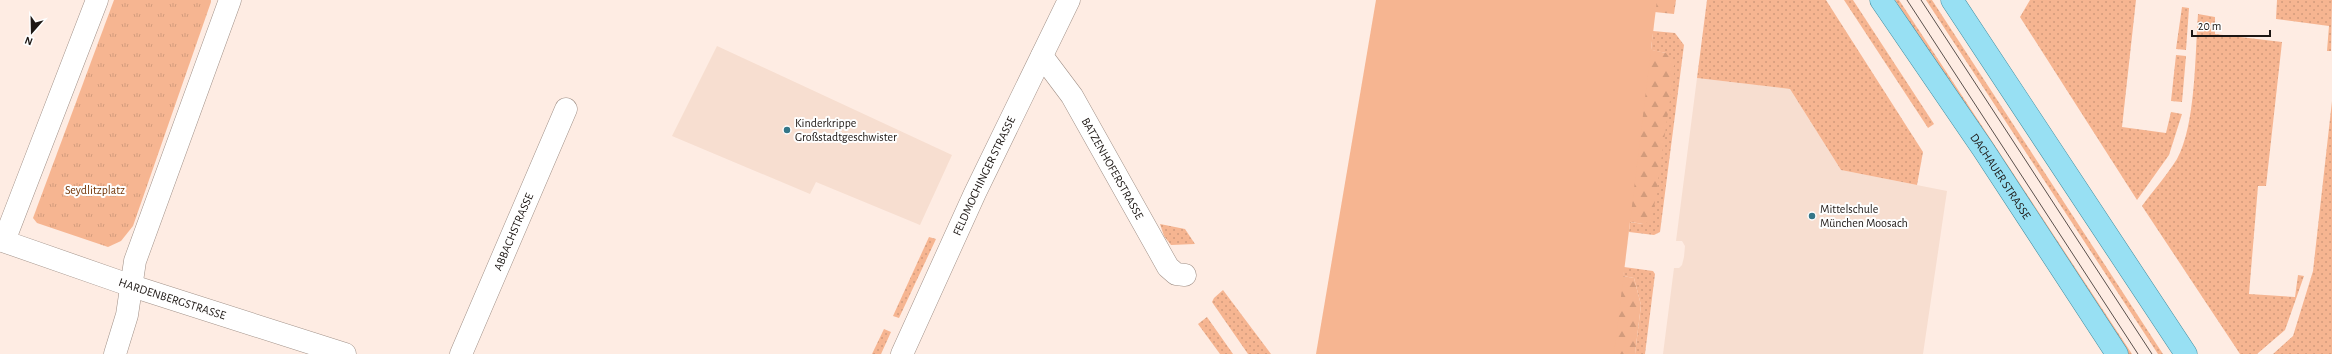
<svg xmlns="http://www.w3.org/2000/svg" width="2332" height="354" font-family="'Alegreya Sans',sans-serif">
<style>
.built{fill:#f7ded0}
.grass{fill:url(#grass-dots)}
.forest{fill:url(#forest-firs)}
.park{fill:url(#park-tufts)}
.pitch{fill:#f6b591}
.lines{fill:none;stroke-linecap:round;stroke-linejoin:round}
.minor-casing{stroke:#a19188;stroke-width:23}
.major-casing{stroke:#408c9f;stroke-width:23}
.minor{stroke:#fff;stroke-width:22}
.major{stroke:#98e0f3;stroke-width:22}
.tram{stroke:#5a504c;stroke-width:1}
.poi-dot{fill:#347688;stroke:#fefefe;stroke-width:1.5}
.labels{text-anchor:middle;dominant-baseline:central;stroke-width:4;stroke-linejoin:round;paint-order:stroke}
.poi-label{font-size:12px;fill:#1c1613;stroke:#fefefe;text-anchor:start}
.street-label{font-size:12px;fill:#1c1613;stroke:#fefefe}
.park-label{font-size:12px;fill:#723303;stroke:#fefefe}
</style>
<defs>
<pattern id="grass-dots" width="8" height="8" patternUnits="userSpaceOnUse"><rect width="8" height="8" fill="#f6b591"/><path d="M2 2h.1M6 6h.1" fill="none" stroke="#d29b7c" stroke-width="1.8" stroke-linecap="round"/></pattern>
<pattern id="forest-firs" width="22" height="20" patternUnits="userSpaceOnUse"><rect width="22" height="20" fill="#f6b591"/><path d="M5 1l3.5 6h-7zM16 11l3.5 6h-7z" fill="#d29b7c"/></pattern>
<pattern id="park-tufts" width="24" height="20" patternUnits="userSpaceOnUse"><rect width="24" height="20" fill="#f6b591"/><path d="M3 7l-1-3M5 7V3M7 7l1-3M15 17l-1-3M17 17v-4M19 17l1-3" fill="none" stroke="#d29b7c"/></pattern>
</defs>
<rect width="100%" height="100%" fill="#feece3"/>
<!-- built -->
<g class="built">
<path d="M 717,46 L 952,155 L 920,225 L 816,182 L 810,194 L 672,136 Z"/>
<path d="M 1697,78 L 1790,89 L 1841,170 L 1947,191 L 1923,354 L 1663,354 L 1674,268 L 1679,268 L 1682,265 L 1684,257 L 1685,246 L 1682,241 L 1676,241 Z"/>
</g>
<!-- grass -->
<g class="grass">
<path d="M 1707,0 L 1826,0 L 1923,152 L 1917,185 L 1841,170 L 1790,89 L 1697,78 Z"/>
<path d="M 1844,0 L 1853,0 L 1934,124 L 1928,128 Z"/>
<path d="M 1895,0 L 1899,0 L 2132,354 L 2127,354 Z"/>
<path d="M 1926,0 L 1932,0 L 2163,354 L 2158,354 Z"/>
<path d="M 2030,0 L 2136,0 L 2122,127 L 2166,133 L 2171,112 L 2182,114 L 2169,155 L 2137,200 L 2020,17 Z"/>
<path d="M 2277,0 L 2332,0 L 2331,51 L 2327,51 L 2329,26 L 2276,19 Z"/>
<path d="M 2182,7 L 2189,8 L 2186,50 L 2176,49 Z"/>
<path d="M 2198,14 L 2215,17 L 2215,34 L 2282,42 L 2266,186 L 2258,186 L 2249,294 L 2295,297 L 2298,275 L 2304,276 L 2285,330 L 2257,354 L 2240,354 L 2142,206 C 2153,191 2167,175 2177,159 C 2196,125 2195,53 2198,14 Z"/>
<path d="M 1653,31 L 1675,33 L 1684,45 L 1660,232 L 1654,235 L 1629,232 L 1630,222 L 1643,224 L 1666,53 L 1651,50 Z"/>
<path d="M 2176,55 L 2186,56 L 2182,102 L 2171,101 Z"/>
<path d="M 2332,101 L 2332,354 L 2273,354 L 2293,336 L 2313,271 Z"/>
<path d="M 1160,224 L 1185,229 L 1195,244 L 1171,245 L 1164,236 Z"/>
<path d="M 929,237 L 936,239 L 899,318 L 893,316 Z"/>
<path d="M 1624,267 L 1653,271 L 1655,274 L 1645,354 L 1635,354 L 1641,305 L 1634,278 L 1623,276 Z"/>
<path d="M 1223,290 L 1271,354 L 1248,354 L 1212,302 L 1214,298 Z"/>
<path d="M 1207,317 L 1233,354 L 1220,354 L 1198,324 Z"/>
<path d="M 884,329 L 891,332 L 881,354 L 872,354 Z"/>
</g>
<!-- forest -->
<g class="forest">
<path d="M 1637,0 L 1676,0 L 1674,14 L 1635,10 Z"/>
<path d="M 1648,49 L 1666,53 L 1675,66 L 1652,221 L 1643,224 L 1625,221 Z"/>
<path d="M 1623,276 L 1634,278 L 1641,305 L 1635,354 L 1609,354 L 1619,280 Z"/>
</g>
<!-- park -->
<path class="park" d="M 114,0 L 211,0 L 211,2 L 133,226 L 121,241 L 108,247 L 37,223 L 33,218 Z"/>
<!-- pitch -->
<path class="pitch" d="M 1376,0 L 1657,0 L 1614,354 L 1316,354 Z"/>
<g class="lines">
<!-- minor casing -->
<g class="minor-casing">
<g id="minor">
<path id="s1" d="M 1042,56 L 1072,96 L 1168,267 L 1176,274 L 1185,275"/>
<path id="s2" d="M 0,240 L 132,286 L 345,354"/>
<path d="M 4,241 L 97,0"/>
<path d="M 115,354 L 127,315 L 135,261 L 230,0"/>
<path id="s3" d="M 461,354 L 566,109"/>
<path id="s4" d="M 902,354 L 975,193 L 1069,0"/>
</g>
</g>
<!-- major casing -->
<g class="major-casing">
<g id="major">
<path id="s5" d="M 1881,0 L 1983,149 L 2117,354"/>
<path d="M 1952,0 L 2186,354"/>
</g>
</g>
<!-- minor -->
<use href="#minor" class="minor"/>
<!-- major -->
<use href="#major" class="major"/>
<!-- tram -->
<g class="tram">
<path d="M 1907,0 L 2138,354"/>
<path d="M 1921,0 L 2152,354"/>
</g>
</g>
<!-- markers -->
<g class="poi-dot">
<circle cx="787" cy="130" r="4"/>
<circle cx="1812" cy="216" r="4"/>
</g>
<g class="labels">
<!-- poi labels -->
<g class="poi-label">
<text x="795" y="123">Kinderkrippe<tspan x="795" dy="14">Großstadtgeschwister</tspan></text>
<text x="1820" y="209">Mittelschule<tspan x="1820" dy="14">München Moosach</tspan></text>
</g>
<!-- street labels -->
<g class="street-label">
<text stroke="none"><textPath href="#s1" startOffset="133">BATZENHOFERSTRASSE</textPath></text>
<text stroke="none"><textPath href="#s4" startOffset="196">FELDMOCHINGER STRASSE</textPath></text>
<text stroke="none"><textPath href="#s5" startOffset="213">DACHAUER STRASSE</textPath></text>
<text stroke="none"><textPath href="#s3" startOffset="133">ABBACHSTRASSE</textPath></text>
<text stroke="none"><textPath href="#s2" startOffset="182">HARDENBERGSTRASSE</textPath></text>
</g>
<!-- park labels -->
<g class="park-label">
<text x="95" y="190">Seydlitzplatz</text>
</g>
</g>
<!-- north arrow -->
<g transform="translate(32 32) rotate(200)" stroke="#fefefe" stroke-width="3" paint-order="stroke">
<path d="M0-3L7 15L0 10L-7 15Z" fill="#1c1613"/>
<text y="-6" font-size="11" font-weight="bold" text-anchor="middle" fill="#1c1613">N</text>
</g>
<!-- scale -->
<path d="M2192 30v6h78v-6" fill="none" stroke="#1c1613" stroke-width="2"/>
<text x="2198" y="30" font-size="12" fill="#1c1613" stroke="#fefefe" stroke-width="3" paint-order="stroke">20 m</text>
</svg>
